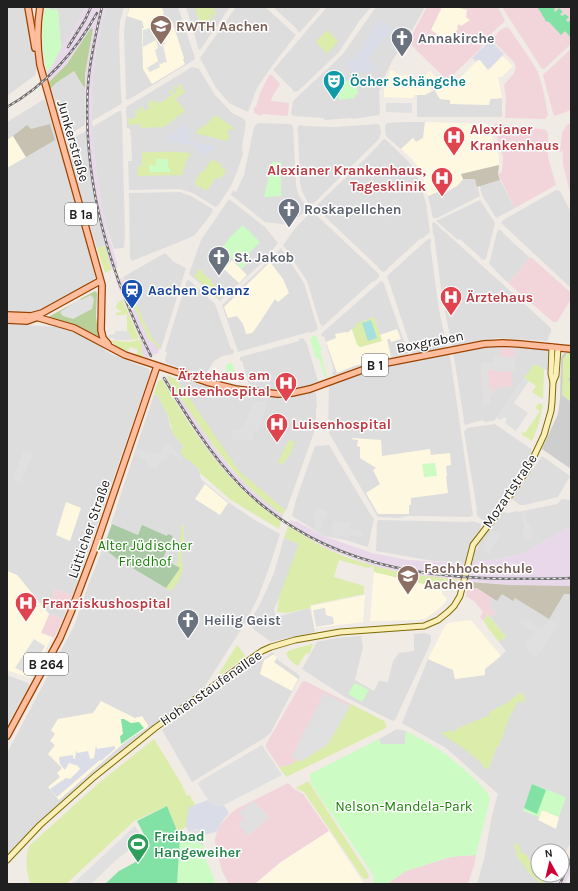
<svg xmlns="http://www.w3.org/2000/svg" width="578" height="891" font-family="Karla,sans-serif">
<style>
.residential{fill:#dedddd}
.commercial{fill:#f2d5db}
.industrial{fill:#e9d8ea}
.education{fill:#fff8e1}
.religious{fill:#cecece}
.construction{fill:#c6c1b1}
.grass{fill:#dbecab}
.forest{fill:#b8d19a}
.cemetery{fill:#aacaa6}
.park{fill:#ccfbc3}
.pitch{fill:#82e2a5}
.parking{fill:#e0e0e0}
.plaza{fill:#dadde7}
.water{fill:#a5dfde}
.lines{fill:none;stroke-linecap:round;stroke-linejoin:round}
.secondary-casing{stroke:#7c6b02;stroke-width:7}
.primary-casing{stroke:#9c4200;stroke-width:8}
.secondary{stroke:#fbefb9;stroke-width:5}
.primary{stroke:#febd9d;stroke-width:5.5}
.rail-casing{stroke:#6e6e6e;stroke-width:2.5}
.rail{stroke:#fff;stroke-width:1;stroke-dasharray:3;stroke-linecap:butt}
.labels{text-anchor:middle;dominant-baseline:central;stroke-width:3;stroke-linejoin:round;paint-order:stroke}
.shield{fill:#fff;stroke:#636363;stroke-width:1}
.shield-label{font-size:13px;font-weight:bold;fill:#202020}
.education-label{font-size:14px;font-weight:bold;fill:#785e54;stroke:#fff;text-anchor:start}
.worship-label{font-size:14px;font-weight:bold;fill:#5b616d;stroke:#fff;text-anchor:start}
.culture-label{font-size:14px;font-weight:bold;fill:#0d838f;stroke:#fff;text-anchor:start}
.health-label{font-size:14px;font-weight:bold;fill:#be3a42;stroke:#fff;text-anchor:start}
.street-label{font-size:14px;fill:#202020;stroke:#fff}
.transit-label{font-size:14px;font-weight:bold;fill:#164399;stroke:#fff;text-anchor:start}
.park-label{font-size:14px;fill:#1c8308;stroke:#fff}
.leisure-label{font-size:14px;font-weight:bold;fill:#27864d;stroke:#fff;text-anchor:start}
</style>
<rect width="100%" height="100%" fill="#f1ebe6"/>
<!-- residential -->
<g class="residential">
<path d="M 7,7 L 25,7 L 37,69 L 35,75 L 7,96 Z"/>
<path d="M 48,7 L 86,7 L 76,26 L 61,49 L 58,11 L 51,10 Z"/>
<path d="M 106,7 L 124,7 L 120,22 L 119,36 L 121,96 L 122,101 L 121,104 L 92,121 L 93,76 L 96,50 Z"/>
<path d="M 129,7 L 178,7 L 195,58 L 194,60 L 128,100 L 125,98 L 126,96 L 124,33 L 125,22 Z"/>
<path d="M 186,7 L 230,7 L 200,50 L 197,48 L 198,47 Z"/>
<path d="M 236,7 L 265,7 L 296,35 L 269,70 L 257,88 L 248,112 L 229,103 L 216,88 L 200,58 Z"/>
<path d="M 273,7 L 322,7 L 300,32 L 297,31 L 297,29 Z"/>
<path d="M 327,7 L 371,7 L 360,20 L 339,52 L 298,91 L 293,92 L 293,90 L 273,70 Z"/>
<path d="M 376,7 L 425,7 L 410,34 L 392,61 L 381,85 L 379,92 L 380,112 L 379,115 L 353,119 L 352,118 L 325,120 L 323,118 L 293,116 L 291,114 L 293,101 L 342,55 Z"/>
<path d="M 192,67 L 197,68 L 199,69 L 215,95 L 232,113 L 244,119 L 246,122 L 242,148 L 243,154 L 237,172 L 231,186 L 218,206 L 215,207 L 193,193 L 179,189 L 129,190 L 128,161 L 132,161 L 131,138 L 130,129 L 127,128 L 126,107 Z"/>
<path d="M 74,71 L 83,86 L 85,87 L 85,125 L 68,135 L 65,136 L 63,134 L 50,89 L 56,83 Z"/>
<path d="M 435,90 L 440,99 L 451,100 L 450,103 L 489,105 L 490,99 L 502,98 L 502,117 L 417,117 L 417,95 L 425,95 Z"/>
<path d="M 43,100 L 45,100 L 92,257 L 95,277 L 93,281 L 36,312 L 31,312 L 26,313 L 7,312 L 7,122 Z"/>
<path d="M 119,111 L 121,111 L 122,117 L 125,234 L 124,248 L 114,249 L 105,222 L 100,196 L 95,161 L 92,127 Z"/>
<path d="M 403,122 L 425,122 L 424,135 L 423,138 L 416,142 L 413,138 L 401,149 L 386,136 L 385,126 L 387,123 Z"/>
<path d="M 258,123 L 291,124 L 293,127 L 296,185 L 298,194 L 308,209 L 289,225 L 265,222 L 231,195 L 233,190 L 236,192 L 244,175 L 254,127 Z"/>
<path d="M 378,124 L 380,126 L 381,133 L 379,139 L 315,202 L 312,204 L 308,203 L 302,191 L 300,183 L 298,131 L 297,131 L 298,126 L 301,125 L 303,126 L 335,127 Z"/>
<path d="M 86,131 L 95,196 L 105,246 L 97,248 L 82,205 L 66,145 L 69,140 Z"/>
<path d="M 385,139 L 409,162 L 416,172 L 426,203 L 430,232 L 422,239 L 421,238 L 387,269 L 387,270 L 383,272 L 378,268 L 378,267 L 316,208 L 316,206 L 370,154 L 383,140 Z"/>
<path d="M 463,179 L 475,179 L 480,196 L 437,218 L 433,218 L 428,196 L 443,189 L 445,193 L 458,185 Z"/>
<path d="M 500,180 L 515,208 L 496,218 L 482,195 L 480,186 Z"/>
<path d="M 556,190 L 560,191 L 571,212 L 571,288 L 501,223 L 503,220 Z"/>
<path d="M 180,192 L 191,196 L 211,208 L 213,210 L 212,213 L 194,236 L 132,261 L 130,258 L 129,193 Z"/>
<path d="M 229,199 L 265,227 L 278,243 L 265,260 L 220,301 L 189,274 L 201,240 Z"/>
<path d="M 480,200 L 495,223 L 487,255 L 487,256 L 486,259 L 484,260 L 480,259 L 481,258 L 460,239 L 458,240 L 436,221 Z"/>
<path d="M 312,211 L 379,274 L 379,277 L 374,282 L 373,281 L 323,326 L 320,324 L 307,281 L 283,245 L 297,226 Z"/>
<path d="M 434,222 L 551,328 L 551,332 L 547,341 L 496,338 L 455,346 L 452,346 L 442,297 L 434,235 L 433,234 L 432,223 Z"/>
<path d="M 499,229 L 503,232 L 503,233 L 530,258 L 508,283 L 489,264 L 497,232 Z"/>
<path d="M 428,239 L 431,239 L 431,243 L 430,243 L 439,310 L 447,346 L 443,349 L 413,355 L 411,351 L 412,351 L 387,276 Z"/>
<path d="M 281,248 L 304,283 L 318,329 L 315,331 L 310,333 L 309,332 L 238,352 L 222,305 L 268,262 Z"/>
<path d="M 165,253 L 174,262 L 186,268 L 161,349 L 158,349 L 147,331 L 123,277 Z"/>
<path d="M 187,280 L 189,280 L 215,304 L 231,349 L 233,349 L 234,352 L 233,354 L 223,356 L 214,361 L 209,369 L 206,374 L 208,374 L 205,377 L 166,363 L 165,360 L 167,352 L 165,351 Z"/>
<path d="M 381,281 L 384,283 L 385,287 L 408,353 L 408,355 L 368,363 L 339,374 L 337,375 L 333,375 L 332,372 L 334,371 L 324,336 L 322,337 L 321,334 Z"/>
<path d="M 7,324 L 58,327 L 68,330 L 87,338 L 111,354 L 149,369 L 150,373 L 73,595 L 55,589 L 50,604 L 66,611 L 63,619 L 49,614 L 17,575 L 7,571 Z"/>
<path d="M 303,338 L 307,344 L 318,381 L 305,387 L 288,390 L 250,388 L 242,361 L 240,361 L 240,357 L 299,341 L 299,339 Z"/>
<path d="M 487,346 L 500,346 L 500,356 L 494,363 L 481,364 L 484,405 L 490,396 L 512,371 L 515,371 L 514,348 L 518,347 L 547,350 L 550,353 L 549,371 L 534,365 L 494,421 L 484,422 L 483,420 L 465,425 L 463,421 L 464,420 L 454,358 L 453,354 L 454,352 L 458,352 L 458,353 Z"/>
<path d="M 447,354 L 450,356 L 473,515 L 470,517 L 468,517 L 421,516 L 407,516 L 399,518 L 378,517 L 329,433 L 328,427 L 329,386 L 373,370 L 440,356 L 440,355 Z"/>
<path d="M 173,378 L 181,378 L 201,385 L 233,393 L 285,397 L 294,396 L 313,391 L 316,393 L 317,408 L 316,409 L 316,427 L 286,511 L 277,505 L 239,473 Z"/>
<path d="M 154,394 L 157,395 L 168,415 L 170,427 L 184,447 L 180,451 L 188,460 L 189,459 L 199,469 L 201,479 L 228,502 L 258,522 L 280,534 L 269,568 L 259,595 L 246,622 L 205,686 L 153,728 L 27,836 L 7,856 L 7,753 L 74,626 L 89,583 L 103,548 L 116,558 L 180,567 L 163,558 L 173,536 L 167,536 L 143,526 L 138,535 L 111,524 Z"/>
<path d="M 495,424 L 531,449 L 532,453 L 532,455 L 529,456 L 492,512 L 495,512 L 487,521 L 485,521 L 478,517 L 477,515 L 476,510 L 477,510 L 464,432 L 467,428 Z"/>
<path d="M 329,445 L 372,517 L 374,518 L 368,547 L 345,540 L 324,536 L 292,516 L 296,500 L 315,446 Z"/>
<path d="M 542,456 L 570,476 L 558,497 L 525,505 L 520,505 L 512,499 Z"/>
<path d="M 562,499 L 571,500 L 571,526 L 524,553 L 498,559 L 471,563 L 474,553 L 480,542 L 503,512 L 508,513 L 517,511 L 518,512 L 557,504 Z"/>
<path d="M 378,520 L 468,522 L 473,521 L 481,524 L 481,528 L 472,540 L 469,547 L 465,563 L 433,561 L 376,551 L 377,523 Z"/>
<path d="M 284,538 L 299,544 L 289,573 L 274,610 L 276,617 L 310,608 L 315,632 L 271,642 L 248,625 L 261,602 L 274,573 Z"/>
<path d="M 470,582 L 509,585 L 571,586 L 571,841 L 562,861 L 562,851 L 538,851 L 538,875 L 556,875 L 552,884 L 477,884 L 484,859 L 492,815 L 498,794 L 446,748 L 402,723 L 428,659 L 453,670 L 455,679 L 485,675 L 484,669 L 506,651 L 499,642 L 506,637 L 490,617 L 495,613 L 490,606 L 490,599 L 477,588 L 467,589 Z"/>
<path d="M 424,633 L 431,635 L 431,642 L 395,720 L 393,721 L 345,697 L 302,669 L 317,642 L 336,638 L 361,636 L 363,647 L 355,680 L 374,691 L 379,681 L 388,682 L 393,661 L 399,653 L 414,651 L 414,634 Z"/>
<path d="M 273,652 L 279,661 L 298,674 L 300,677 L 271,732 L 266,737 L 192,782 L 162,730 L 207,696 Z"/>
<path d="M 7,675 L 28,683 L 29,686 L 7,726 Z"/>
<path d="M 397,729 L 406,731 L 405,744 L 381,744 L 379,739 Z"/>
</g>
<!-- commercial -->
<g class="commercial">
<path d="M 427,7 L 498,7 L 505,21 L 493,32 L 480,49 L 455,73 L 446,79 L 408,42 Z"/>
<path d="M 502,7 L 571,7 L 571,44 L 544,69 L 542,69 Z"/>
<path d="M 506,27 L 509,28 L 530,59 L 538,72 L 543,89 L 548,115 L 545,119 L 505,118 L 506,98 L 504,85 L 514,73 L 516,67 L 514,62 L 492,40 L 499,31 Z"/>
<path d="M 571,49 L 571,110 L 555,116 L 553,113 L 543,75 Z"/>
<path d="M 269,75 L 272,75 L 280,84 L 271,99 L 272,101 L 289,103 L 288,115 L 287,116 L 262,114 L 262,116 L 258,115 L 254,113 L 254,107 L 256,107 L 260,93 Z"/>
<path d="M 571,123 L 571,196 L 563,165 L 563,151 L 560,152 L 562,132 L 567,125 Z"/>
<path d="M 495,124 L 522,128 L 542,129 L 546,130 L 548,134 L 548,157 L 556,185 L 515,208 L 498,174 L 501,173 L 502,170 L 503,157 L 494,128 L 493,126 Z"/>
<path d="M 531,257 L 571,293 L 571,299 L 557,322 L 553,322 L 508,283 Z"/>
<path d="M 500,346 L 514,348 L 515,371 L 512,371 L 513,386 L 499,387 L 490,396 L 490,405 L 484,405 L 481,364 L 494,363 L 494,356 L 500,356 Z"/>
<path d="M 477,588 L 491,597 L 490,599 L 490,606 L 495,613 L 490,617 L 487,614 L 484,621 L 480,617 L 483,612 L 475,602 L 466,596 L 467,589 Z"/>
<path d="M 55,589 L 73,595 L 66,611 L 50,604 Z"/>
<path d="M 49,614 L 63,619 L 54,638 L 41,633 Z"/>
<path d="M 305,681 L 351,704 L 328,744 L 302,761 L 298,760 L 290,765 L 279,767 L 265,746 L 302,682 Z"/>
<path d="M 288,783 L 294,789 L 303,794 L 329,831 L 281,862 L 255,884 L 229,884 L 222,871 L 216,849 L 215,839 L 218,828 L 230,814 L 236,809 Z"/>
<path d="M 476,855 L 475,862 L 468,884 L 387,884 L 406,871 L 447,858 L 459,856 Z"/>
</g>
<!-- industrial -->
<g class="industrial">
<path d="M 86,7 L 106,7 L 96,50 L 93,76 L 92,121 L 95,161 L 100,196 L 105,222 L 118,267 L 112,270 L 111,269 L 105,248 L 95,196 L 86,131 L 85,74 L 93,29 L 91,29 L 67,64 L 49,82 L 47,72 L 52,66 L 59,51 L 76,26 Z"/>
<path d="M 122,278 L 149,340 L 154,343 L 159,349 L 158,353 L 147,358 L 144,357 L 141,350 L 142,344 L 117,284 L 116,281 Z"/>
<path d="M 166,376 L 217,451 L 234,472 L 255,493 L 283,515 L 281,521 L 250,497 L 220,466 L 208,451 L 174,398 L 162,379 Z"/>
<path d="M 290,520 L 295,522 L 296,521 L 324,536 L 372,553 L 408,560 L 463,563 L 498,559 L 524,553 L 571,526 L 571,586 L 509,585 L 432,577 L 399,572 L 371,565 L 327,549 L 289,526 Z"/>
<path d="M 571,853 L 571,871 L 565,884 L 557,884 Z"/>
</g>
<!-- education -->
<g class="education">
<path d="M 130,7 L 162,7 L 164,14 L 157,17 L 159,25 L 172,21 L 184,58 L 183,60 L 185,64 L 152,84 L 143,69 L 142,28 L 144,28 L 142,21 L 127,16 Z"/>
<path d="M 442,7 L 455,7 L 467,10 L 466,17 L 470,20 L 461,26 L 459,24 L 457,27 L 458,29 L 451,37 L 453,39 L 454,37 L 456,39 L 451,44 L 431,30 Z"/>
<path d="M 502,56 L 513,66 L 502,77 L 498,77 L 502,98 L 490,99 L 489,105 L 450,104 L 450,100 L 440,99 L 435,91 L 455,78 L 458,80 L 478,60 L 480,60 L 489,70 Z"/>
<path d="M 391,70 L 403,76 L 406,74 L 408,76 L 406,79 L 414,79 L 418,83 L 430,71 L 436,77 L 439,76 L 442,79 L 430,88 L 431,91 L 424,95 L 414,95 L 414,97 L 411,98 L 384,97 L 384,87 Z"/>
<path d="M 425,122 L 488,124 L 488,128 L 499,156 L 499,165 L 461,174 L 463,179 L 458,185 L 445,193 L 443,190 L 428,196 L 421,171 L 412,159 L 401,149 L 413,138 L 416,142 L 423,138 Z"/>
<path d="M 13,136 L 26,157 L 7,168 L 7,140 Z"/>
<path d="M 232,260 L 247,275 L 239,283 L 224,269 Z"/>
<path d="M 270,262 L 283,279 L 289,293 L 278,302 L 275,299 L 256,328 L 252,333 L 246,334 L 243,324 L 237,316 L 228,318 L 224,307 Z"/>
<path d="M 352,329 L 357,344 L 360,347 L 381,341 L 380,335 L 397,329 L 401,339 L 391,342 L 390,339 L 387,339 L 391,357 L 354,366 L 337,373 L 326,342 L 336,338 L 335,334 L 346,332 L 347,333 Z"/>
<path d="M 352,438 L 381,440 L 382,456 L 430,449 L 431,455 L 450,453 L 451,465 L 446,466 L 447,476 L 446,477 L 448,493 L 411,498 L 411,505 L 409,505 L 409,514 L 378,514 L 366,493 L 380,484 L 373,470 L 376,468 L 360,458 L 360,447 L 357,446 L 358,440 L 352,439 Z"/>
<path d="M 205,484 L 228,503 L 220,515 L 195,499 Z"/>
<path d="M 66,502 L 81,508 L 70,541 L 56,535 Z"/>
<path d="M 7,571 L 17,575 L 49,614 L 41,633 L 52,637 L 30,678 L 7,670 Z"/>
<path d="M 374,572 L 443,588 L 442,594 L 447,598 L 445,603 L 436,611 L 426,618 L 418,620 L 370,621 Z"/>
<path d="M 365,595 L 363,622 L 315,628 L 311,606 Z"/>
<path d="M 471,620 L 501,656 L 485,669 L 485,675 L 455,679 L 453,670 L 428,659 L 445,626 L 448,623 Z"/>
<path d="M 274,654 L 277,658 L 274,662 L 298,679 L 292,691 L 260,674 L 264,660 Z"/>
<path d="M 101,701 L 135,718 L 142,716 L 148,725 L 148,727 L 125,742 L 59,800 L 48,787 L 60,777 L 57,773 L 62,768 L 48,754 L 55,745 L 50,741 L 55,734 L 51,730 L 58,719 L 93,713 Z"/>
<path d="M 542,810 L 559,817 L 556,829 L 538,820 Z"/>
<path d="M 329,831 L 364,884 L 255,884 L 281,862 Z"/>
</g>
<!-- religious -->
<path class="religious" d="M 568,352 L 571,352 L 571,469 L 542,449 L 558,414 L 560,399 L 561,358 L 563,354 Z"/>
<!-- construction -->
<g class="construction">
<path d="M 50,124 L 55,140 L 26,157 L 13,136 L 27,125 L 31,129 Z"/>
<path d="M 499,165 L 498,174 L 500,180 L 477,187 L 475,179 L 463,179 L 461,174 Z"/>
<path d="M 470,582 L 509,585 L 571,586 L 571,594 L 564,594 L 549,619 L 515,598 L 513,601 L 502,594 L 497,601 L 477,588 L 467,589 Z"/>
</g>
<!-- grass -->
<g class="grass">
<path d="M 195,7 L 212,7 L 215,9 L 213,11 L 217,12 L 214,16 L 211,13 L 210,15 L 213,17 L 212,19 L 209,17 L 208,18 L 211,20 L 207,27 L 204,28 L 203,25 L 201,26 Z"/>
<path d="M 327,30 L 338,41 L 327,54 L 316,42 Z"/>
<path d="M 180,84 L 185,92 L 177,98 L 176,97 L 175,98 L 185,111 L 164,127 L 141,128 L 140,124 L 129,125 L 127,119 L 134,119 L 134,117 L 136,116 L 135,110 L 137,109 L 140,113 L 141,112 L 139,108 L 142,106 L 145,111 L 150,108 L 147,104 L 151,101 L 153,105 L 154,105 L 152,100 L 154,99 L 156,103 L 162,102 L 167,99 L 166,97 L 172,96 L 169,90 L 171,89 L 173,93 L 174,92 L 176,95 L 177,94 L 174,87 L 175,86 L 177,89 L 179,88 L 177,85 Z"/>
<path d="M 215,115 L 235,129 L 233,130 L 229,129 L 227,133 L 230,136 L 227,141 L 195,133 L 204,125 L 205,126 Z"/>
<path d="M 142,152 C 158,153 177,150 191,154 L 186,161 L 182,174 L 183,175 L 137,176 L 138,166 L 142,166 Z"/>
<path d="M 212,159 L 222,165 L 221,167 L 226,170 L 223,176 L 222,176 L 220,179 L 216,177 L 208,189 L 205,191 L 200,186 L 199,187 L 195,185 L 196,184 L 195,183 L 200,172 L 202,173 Z"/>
<path d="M 105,246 L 111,270 L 105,273 L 97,248 Z"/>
<path d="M 200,269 L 203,271 L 202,273 L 212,281 L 211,282 L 223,294 L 219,299 L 194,276 Z"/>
<path d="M 128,294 L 130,294 L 136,306 L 137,305 C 142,317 150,339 160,346 L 159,349 L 154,343 L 149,340 Z"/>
<path d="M 122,299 L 139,338 L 132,340 L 127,330 L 127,315 L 124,313 L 125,315 L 116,315 L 116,313 L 122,312 L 116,308 L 117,304 Z"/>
<path d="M 374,317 L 382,341 L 360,347 L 357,344 L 352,329 L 356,327 L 355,324 Z"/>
<path d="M 140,339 L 142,344 L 141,350 L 144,357 L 136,355 L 138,350 L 130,347 L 128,351 L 118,348 L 110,340 C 120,341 130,344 140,339 Z"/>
<path d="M 567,353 L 571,354 L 571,376 L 568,380 L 571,382 L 571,402 L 562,395 L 563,359 Z"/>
<path d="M 534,364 L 544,369 L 543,399 L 532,392 L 536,386 L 524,378 Z"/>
<path d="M 167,375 L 176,379 L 240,472 L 285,510 L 283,515 C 241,487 212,445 184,403 C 179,396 168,383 167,375 Z"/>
<path d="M 162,379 C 194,434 227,485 281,521 L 279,529 L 231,500 L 200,473 L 199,469 L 189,460 L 187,461 L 180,451 L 184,447 L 173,434 L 168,415 L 157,395 L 154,394 L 158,381 Z"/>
<path d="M 539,403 L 543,405 L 539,423 L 532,441 L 521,434 L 523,432 L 525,433 L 540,411 L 535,408 Z"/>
<path d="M 289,440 L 295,442 L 289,457 L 287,458 L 282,465 L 278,462 Z"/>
<path d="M 182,525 L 184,525 L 184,543 L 182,544 L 181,563 L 183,564 C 183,573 178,585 170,591 L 166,588 L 180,568 L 177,566 Z"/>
<path d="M 288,526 C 302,534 315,543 329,550 C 369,568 414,576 458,579 L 452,591 L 374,572 L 373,566 L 368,568 L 339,560 L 334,577 L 364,586 L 364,594 L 311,605 L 310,608 L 287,613 L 277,612 L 279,597 L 299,544 L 284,538 Z"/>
<path d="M 487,614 L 506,637 L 499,642 L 488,628 L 484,621 Z"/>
<path d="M 312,644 L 313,645 L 309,654 L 306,653 L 298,666 C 293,663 288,659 286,653 L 290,650 Z"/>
<path d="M 237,645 L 245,655 L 244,658 L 216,678 Z"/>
<path d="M 520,692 L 525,698 L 523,703 L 518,701 L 509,718 L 499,746 L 497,746 L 489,768 L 485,769 L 483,767 L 484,766 C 471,752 456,744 442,734 L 442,733 L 451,730 L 453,732 L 458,729 L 458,728 L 490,715 L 489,712 L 509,702 Z"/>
<path d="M 351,704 L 384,721 L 386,725 L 386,728 L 286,777 L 279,767 L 290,765 L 298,760 L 302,761 L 328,744 Z"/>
<path d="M 154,739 L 181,783 L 187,796 L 190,795 L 192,801 L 194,801 C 196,813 189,827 178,833 L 167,806 L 134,821 L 66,884 L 31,884 C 26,874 25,857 29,846 L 99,783 Z"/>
<path d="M 308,781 L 367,872 L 369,876 L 367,879 L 364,879 L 362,877 L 304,792 L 296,788 Z"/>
<path d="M 517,843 L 521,850 L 520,852 L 528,856 L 528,860 L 532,862 L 535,868 L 538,868 L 538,875 L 545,875 L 546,877 L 544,884 L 541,884 L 529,873 L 515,854 L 518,852 L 513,846 Z"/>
</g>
<!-- forest -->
<g class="forest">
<path d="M 91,28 L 93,29 L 85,74 L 85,87 L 83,86 L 74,71 L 56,83 L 50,89 L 49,82 L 67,64 Z"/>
<path d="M 95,291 L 97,293 L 96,317 L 99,337 L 75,325 L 48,317 L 74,303 L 74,304 L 81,301 L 80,299 Z"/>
</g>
<!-- cemetery -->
<path class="cemetery" d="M 112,524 L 138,535 L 142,525 L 167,536 L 168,534 L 173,536 L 163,558 L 180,568 L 166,588 L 116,558 L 103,548 Z"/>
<!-- park -->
<g class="park">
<path d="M 46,7 L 48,7 L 51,10 L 57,9 L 58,11 L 61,49 L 52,66 L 47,72 C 43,54 39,25 46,7 Z"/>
<path d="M 356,80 L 358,94 L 355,95 L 355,98 L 339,100 L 338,92 L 334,92 L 333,90 L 337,82 Z"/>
<path d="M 156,159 L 166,159 L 168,160 L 168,167 L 170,169 L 170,172 L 150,172 L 149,165 L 156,165 Z"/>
<path d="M 272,162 L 281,162 L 281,196 L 264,197 Z"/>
<path d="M 243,225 L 260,242 L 247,255 L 249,260 L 242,269 L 222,248 L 230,237 Z"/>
<path d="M 313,335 L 316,336 L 322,350 L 320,351 L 327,377 L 325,378 L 319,358 L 316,359 L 310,340 Z"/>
<path d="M 230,363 L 232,363 L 238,378 L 237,380 L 218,376 L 218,373 L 223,374 C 226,372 227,369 225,366 Z"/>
<path d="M 435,463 L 437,476 L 424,477 L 422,464 Z"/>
<path d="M 355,683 L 369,690 L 362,702 L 348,694 Z"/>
<path d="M 406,731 C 419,738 433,745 444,753 C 453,760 490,790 490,799 L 476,855 L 459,856 L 447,858 L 406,871 L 387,884 L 373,884 L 374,876 L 311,784 L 310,774 L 379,739 L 381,744 L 405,744 Z"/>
<path d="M 532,784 L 566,797 L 559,817 L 542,810 L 539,817 L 523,811 Z"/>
<path d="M 184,836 L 203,845 L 207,862 L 216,884 L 177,884 L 180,838 Z"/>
</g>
<!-- pitch -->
<g class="pitch">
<path d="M 537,7 L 556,7 L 554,10 L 555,12 L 559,8 L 563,12 L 560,14 L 562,16 L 565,14 L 569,17 L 566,20 L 568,22 L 571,20 L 571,38 L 565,31 L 561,35 L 549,22 L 545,21 L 545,19 L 542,15 L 542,14 Z"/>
<path d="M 121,719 L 124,719 L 131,723 L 139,722 L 144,728 L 121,744 L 120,736 L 123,734 Z"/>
<path d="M 532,784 L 546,790 L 537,814 L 524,808 Z"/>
<path d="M 167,806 L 180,838 L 177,884 L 105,884 L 119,871 L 143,858 L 150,846 L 137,821 Z"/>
</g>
<!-- parking -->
<g class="parking">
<path d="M 153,27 L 155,34 L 162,32 L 165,44 L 163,45 L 167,62 L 166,63 L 165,62 L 159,65 L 160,67 L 150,72 L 147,68 L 158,61 L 155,50 L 158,48 L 156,40 L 143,47 L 143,30 Z"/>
<path d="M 386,103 L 412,103 L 412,113 L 386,112 Z"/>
<path d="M 395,197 L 403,209 L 390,218 L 384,211 Z"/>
<path d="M 91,295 L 94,299 L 92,309 L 73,319 L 63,316 L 60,312 L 80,299 L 81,300 Z"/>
<path d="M 115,331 L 128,331 L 132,340 L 116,340 L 113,338 L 109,338 L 108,335 L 115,334 Z"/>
<path d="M 494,356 L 514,357 L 515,371 L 497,372 L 497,370 L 488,371 L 489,387 L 493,387 L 493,392 L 490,396 L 490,405 L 484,405 L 481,364 L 494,363 Z"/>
<path d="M 524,378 L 529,381 L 514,403 L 528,413 L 516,431 L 505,423 L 507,419 L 504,417 L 501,420 L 496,418 Z"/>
<path d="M 254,401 L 265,402 L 265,411 L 258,432 L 253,430 L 253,439 L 236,440 L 230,438 L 234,430 L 242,430 Z"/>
<path d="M 167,443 L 182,458 L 181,460 L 170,453 L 165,460 L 162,459 L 156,469 L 146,464 L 146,460 L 134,455 L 136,448 L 158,454 Z"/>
<path d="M 24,450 L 33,453 L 21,482 L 14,479 L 13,477 Z"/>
<path d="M 319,508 L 326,510 L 326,519 L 322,518 L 319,532 L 313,529 L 316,521 L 314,520 L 314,515 L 313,514 L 314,511 L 318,511 Z"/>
<path d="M 525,512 L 527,523 L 530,523 L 534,538 L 526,541 L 524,540 L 522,531 L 525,530 L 521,513 Z"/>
<path d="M 333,521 L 350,523 L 349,529 L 363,531 L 362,537 L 351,535 L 350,537 L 339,535 L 337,538 L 330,535 L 332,531 Z"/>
<path d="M 492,530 L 500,534 L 489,554 L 484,551 L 484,549 L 483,546 Z"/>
<path d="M 325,608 L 326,615 L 333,617 L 334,624 L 316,627 L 313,610 Z"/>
<path d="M 522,617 L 542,629 L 549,619 L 559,626 L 541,651 L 534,657 L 529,651 L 527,647 L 528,646 L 525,643 L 530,639 L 533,632 L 523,625 L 518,623 Z"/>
<path d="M 34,639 L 45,646 L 30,675 L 15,668 Z"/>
<path d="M 324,693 L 350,706 L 328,744 L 302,761 L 291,757 Z"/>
<path d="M 262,745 L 282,775 L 220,807 L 210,803 L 198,784 L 202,780 Z"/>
<path d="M 253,801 L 270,817 L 248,836 L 238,824 L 244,819 L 239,812 Z"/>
<path d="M 135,826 L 147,845 L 135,845 L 115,861 L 91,884 L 73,884 Z"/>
<path d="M 194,830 L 199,830 L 202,833 L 204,839 L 203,845 L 184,836 Z"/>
</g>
<!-- plaza -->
<g class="plaza">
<path d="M 382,19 L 393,29 L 368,59 L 376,66 L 376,69 L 375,71 L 350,73 L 348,59 L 358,57 L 357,55 L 359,53 L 360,53 L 360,51 L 365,44 L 366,44 L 365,42 L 369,38 L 368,37 L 370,34 L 372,34 L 371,33 L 373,29 L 377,23 L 379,23 Z"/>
<path d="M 490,40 L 504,54 L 488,70 L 480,60 L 478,60 L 476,62 L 472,58 Z"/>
<path d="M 184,124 L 188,128 L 190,141 L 214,146 L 215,147 L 204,156 L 201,157 L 196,146 L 166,140 L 166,138 Z"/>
<path d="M 96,745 L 97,749 L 115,746 L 115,749 L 101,761 L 100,760 L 57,797 L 50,789 L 66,778 L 70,779 L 80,769 L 78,766 L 69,763 L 65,770 L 60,764 L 59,757 L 73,755 L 73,758 L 75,759 L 76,750 L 77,753 L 88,751 L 90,759 L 94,758 Z"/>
<path d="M 208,800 L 210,803 L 220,807 L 224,805 L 229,813 L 224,819 L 216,832 L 204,835 L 201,831 L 197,829 L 189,832 L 186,827 L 186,821 L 189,807 Z"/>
</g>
<!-- water -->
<path class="water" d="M 371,320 L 377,338 L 368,341 L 362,323 Z"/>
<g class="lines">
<!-- secondary casing -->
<g class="secondary-casing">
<g id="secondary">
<path d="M 553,382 L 556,375 L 558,348"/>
<path d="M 7,860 L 40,825 L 94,777 L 155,728 L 262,651 L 271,647 L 295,640 L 340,632 L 424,626 L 438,620 L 448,612 L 454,606 L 460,596 L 473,545 L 497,514 L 528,469 L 544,435 L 551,411 L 552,402 L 553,382 L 551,374 L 552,347"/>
</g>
</g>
<!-- primary casing -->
<g class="primary-casing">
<g id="primary">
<path d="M 28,7 L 35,48"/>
<path d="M 40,7 C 37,26 37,46 40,65 L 102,285 L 101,330 L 103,338 L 108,344"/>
<path d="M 7,315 L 31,316 L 42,313 L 100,281"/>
<path d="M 36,317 L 74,328 L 125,355 L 207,382 L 235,389 L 278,394 L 292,393 L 310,389 L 376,365 L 484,344 L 503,343 L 520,344 L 571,349"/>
<path d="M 7,320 L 27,321 L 38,317"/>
<path d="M 7,736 L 60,638 L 71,612 L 94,551 L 157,366"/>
</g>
</g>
<!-- secondary -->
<use href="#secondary" class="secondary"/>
<!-- primary -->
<use href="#primary" class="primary"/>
<!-- rail casing -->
<g class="rail-casing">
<g id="rail">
<path d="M 102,7 C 96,33 90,58 88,85 C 82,179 109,273 151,356"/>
<path d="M 68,47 L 85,20 L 91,7"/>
<path d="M 7,107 C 45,86 76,51 97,13"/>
<path d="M 164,378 C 186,415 210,454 241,486 C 331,576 451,582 571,578"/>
<path d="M 560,884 L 571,859"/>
</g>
</g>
<!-- rail -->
<use href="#rail" class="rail"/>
</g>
<!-- icons -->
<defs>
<g id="university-pin" transform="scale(1.15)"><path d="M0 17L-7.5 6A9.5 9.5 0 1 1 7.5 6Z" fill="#8d6e63" stroke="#fff"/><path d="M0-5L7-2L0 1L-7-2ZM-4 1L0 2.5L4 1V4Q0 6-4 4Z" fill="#fff"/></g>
<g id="church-pin" transform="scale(1.15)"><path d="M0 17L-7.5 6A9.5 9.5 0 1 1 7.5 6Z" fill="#6b7280" stroke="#fff"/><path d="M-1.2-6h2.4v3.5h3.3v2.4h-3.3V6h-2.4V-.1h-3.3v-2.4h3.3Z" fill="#fff"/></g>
<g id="theatre-pin" transform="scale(1.15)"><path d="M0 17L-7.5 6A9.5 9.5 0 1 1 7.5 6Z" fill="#0f9aa8" stroke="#fff"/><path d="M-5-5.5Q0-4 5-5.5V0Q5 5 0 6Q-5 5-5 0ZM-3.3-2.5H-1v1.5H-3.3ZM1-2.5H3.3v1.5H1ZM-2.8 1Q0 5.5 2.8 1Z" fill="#fff"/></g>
<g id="hospital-pin" transform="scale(1.15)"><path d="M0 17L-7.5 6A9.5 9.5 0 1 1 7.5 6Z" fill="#e0444e" stroke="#fff"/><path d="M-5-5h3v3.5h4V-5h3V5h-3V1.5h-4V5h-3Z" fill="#fff"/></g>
<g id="station-pin" transform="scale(1.15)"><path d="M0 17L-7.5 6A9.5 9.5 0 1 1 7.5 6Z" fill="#1a4fb4" stroke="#fff"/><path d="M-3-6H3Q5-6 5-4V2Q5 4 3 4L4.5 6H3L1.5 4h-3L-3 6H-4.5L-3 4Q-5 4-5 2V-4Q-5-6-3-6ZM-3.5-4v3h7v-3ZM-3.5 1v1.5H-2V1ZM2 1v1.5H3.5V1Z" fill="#fff"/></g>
<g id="stadium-pin" transform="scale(1.15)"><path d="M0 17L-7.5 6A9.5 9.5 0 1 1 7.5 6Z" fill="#2e9e5b" stroke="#fff"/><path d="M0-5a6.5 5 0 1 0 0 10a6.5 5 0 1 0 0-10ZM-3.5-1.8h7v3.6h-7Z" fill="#fff"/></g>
</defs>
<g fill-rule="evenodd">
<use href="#university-pin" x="161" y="26"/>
<use href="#church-pin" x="402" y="38"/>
<use href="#theatre-pin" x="334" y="81"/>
<use href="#hospital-pin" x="454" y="137"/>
<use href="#hospital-pin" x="442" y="178"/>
<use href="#church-pin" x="289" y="209"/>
<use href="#church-pin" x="219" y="257"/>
<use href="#station-pin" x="132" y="290"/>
<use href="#hospital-pin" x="451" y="297"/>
<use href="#hospital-pin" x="286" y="383"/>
<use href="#hospital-pin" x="277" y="424"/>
<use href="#university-pin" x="408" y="576"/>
<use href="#hospital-pin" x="26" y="603"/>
<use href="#church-pin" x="188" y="620"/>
<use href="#stadium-pin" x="138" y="844"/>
</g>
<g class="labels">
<!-- shield labels -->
<g class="shield">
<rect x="65" y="203" width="32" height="22" rx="3"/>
<rect x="362" y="354" width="26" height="22" rx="3"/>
<rect x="24" y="653" width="44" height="22" rx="3"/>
</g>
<g class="shield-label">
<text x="81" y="214">B 1a</text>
<text x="375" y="365">B 1</text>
<text x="46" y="664">B 264</text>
</g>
<!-- education labels -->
<g class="education-label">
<text x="176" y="26">RWTH Aachen</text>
<text x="424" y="568">Fachhochschule<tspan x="424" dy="16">Aachen</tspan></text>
</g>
<!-- worship labels -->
<g class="worship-label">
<text x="418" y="38">Annakirche</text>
<text x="304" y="209">Roskapellchen</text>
<text x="234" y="257">St. Jakob</text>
<text x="204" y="620">Heilig Geist</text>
</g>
<!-- culture labels -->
<g class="culture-label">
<text x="350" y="81">Öcher Schängche</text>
</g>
<!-- health labels -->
<g class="health-label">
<text x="470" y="129">Alexianer<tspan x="470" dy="16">Krankenhaus</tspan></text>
<text x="426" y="170" text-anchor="end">Alexianer Krankenhaus,<tspan x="426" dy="16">Tagesklinik</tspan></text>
<text x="466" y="297">Ärztehaus</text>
<text x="270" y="375" text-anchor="end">Ärztehaus am<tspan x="270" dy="16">Luisenhospital</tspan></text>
<text x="292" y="424">Luisenhospital</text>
<text x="42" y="603">Franziskushospital</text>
</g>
<!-- street labels -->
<g class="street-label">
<text transform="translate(73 141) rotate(74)">Junkerstraße</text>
<text transform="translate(430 342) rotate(-11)">Boxgraben</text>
<text transform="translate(510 491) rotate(-56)">Mozartstraße</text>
<text transform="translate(89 529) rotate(-71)">Lütticher Straße</text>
<text transform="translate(211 688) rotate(-35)">Hohenstaufenallee</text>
</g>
<!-- transit labels -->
<g class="transit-label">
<text x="148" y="290">Aachen Schanz</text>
</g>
<!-- park labels -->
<g class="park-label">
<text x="145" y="545">Alter Jüdischer<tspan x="145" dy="16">Friedhof</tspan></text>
<text x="404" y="806">Nelson-Mandela-Park</text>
</g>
<!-- leisure labels -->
<g class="leisure-label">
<text x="154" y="836">Freibad<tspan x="154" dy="16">Hangeweiher</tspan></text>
</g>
</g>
<!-- border -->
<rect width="578" height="891" fill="none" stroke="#202020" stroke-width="16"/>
<!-- north arrow -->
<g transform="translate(550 863) rotate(352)"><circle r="19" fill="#ffffff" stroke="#a6a6a6"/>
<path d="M0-3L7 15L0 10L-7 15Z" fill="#d00033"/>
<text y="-6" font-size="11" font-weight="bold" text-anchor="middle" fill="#202020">N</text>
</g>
</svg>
